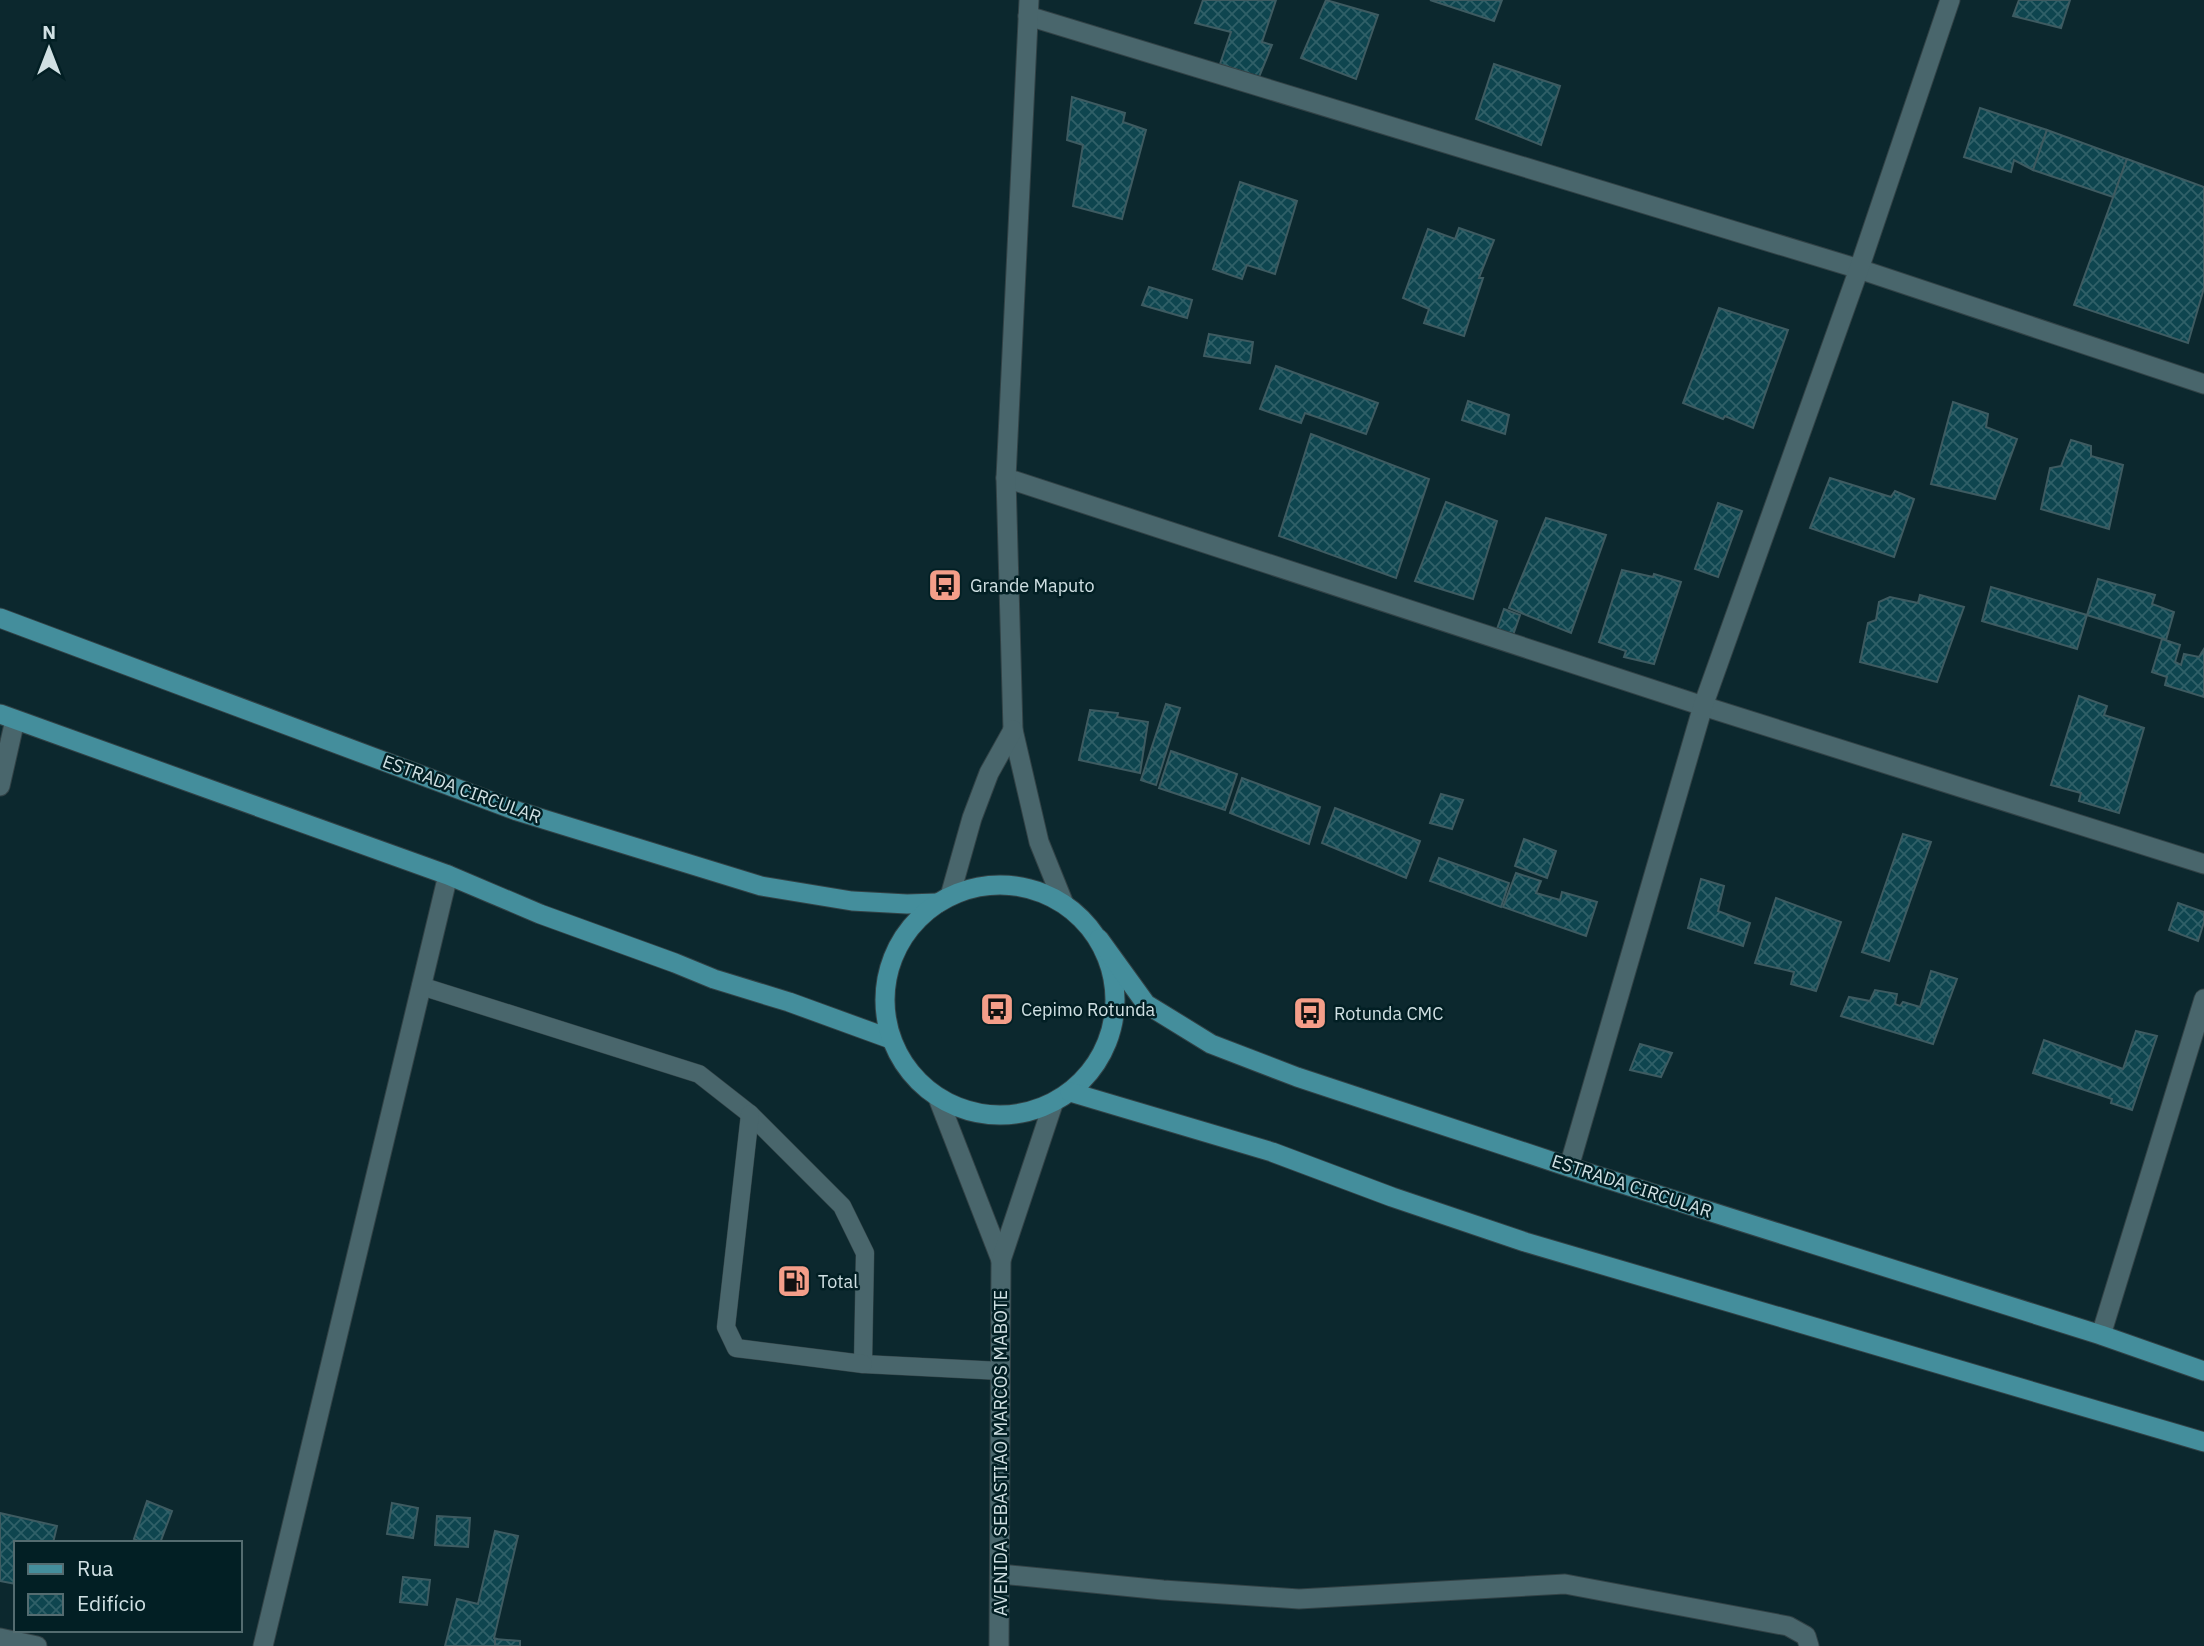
<svg xmlns="http://www.w3.org/2000/svg" width="2204" height="1646" font-family="'IBM Plex Sans',sans-serif">
<style>
.building{fill:url(#building-cross-hatch);stroke:#3e5b61;stroke-width:2}
.lines{fill:none;stroke-linecap:round;stroke-linejoin:round}
.service-casing{stroke:#324246;stroke-width:19}
.minor-casing{stroke:#324246;stroke-width:21}
.tertiary-casing{stroke:#324246;stroke-width:21}
.secondary-casing{stroke:#324246;stroke-width:21}
.primary-casing{stroke:#324246;stroke-width:21}
.service{stroke:#49666c;stroke-width:18}
.minor{stroke:#49666c;stroke-width:19}
.tertiary{stroke:#49666c;stroke-width:19}
.secondary{stroke:#49666c;stroke-width:19}
.primary{stroke:#448e9c;stroke-width:19}
.labels{text-anchor:middle;dominant-baseline:central;stroke-width:5;stroke-linejoin:round;paint-order:stroke}
.poi-label{font-size:18px;fill:#d0e0e3;stroke:#021f24;text-anchor:start}
.street-label{font-size:18px;fill:#d0e0e3;stroke:#021f24}
</style>
<defs>
<pattern id="building-cross-hatch" width="8" height="8" patternUnits="userSpaceOnUse" patternTransform="scale(1.75)"><rect width="8" height="8" fill="#0e454f"/><path d="M0 0l8 8M0 8l8-8" fill="none" stroke="#306068"/></pattern>
</defs>
<rect width="100%" height="100%" fill="#0c282e"/>
<!-- building -->
<g class="building">
<path d="M 1203,0 L 1276,0 L 1262,42 L 1272,45 L 1259,77 L 1220,64 L 1231,32 L 1195,23 Z"/>
<path d="M 1326,0 L 1378,15 L 1356,79 L 1301,58 Z"/>
<path d="M 1430,0 L 1502,0 L 1494,21 Z"/>
<path d="M 2019,0 L 2070,0 L 2061,28 L 2013,16 Z"/>
<path d="M 1494,64 L 1560,86 L 1541,145 L 1476,119 Z"/>
<path d="M 1072,97 L 1125,113 L 1123,122 L 1146,130 L 1122,219 L 1073,206 L 1083,145 L 1067,140 Z"/>
<path d="M 1980,108 L 2047,130 L 2033,170 L 2014,160 L 2011,172 L 1964,157 Z"/>
<path d="M 2047,130 L 2127,159 L 2113,197 L 2033,170 Z"/>
<path d="M 2127,159 L 2204,187 L 2204,288 L 2188,343 L 2074,305 Z"/>
<path d="M 1240,182 L 1297,201 L 1275,274 L 1247,265 L 1242,279 L 1213,269 Z"/>
<path d="M 1459,228 L 1494,240 L 1479,278 L 1483,278 L 1464,336 L 1424,323 L 1429,309 L 1403,298 L 1428,229 L 1455,239 Z"/>
<path d="M 1149,287 L 1192,300 L 1187,318 L 1142,305 Z"/>
<path d="M 1719,308 L 1788,330 L 1753,428 L 1725,416 L 1723,419 L 1683,403 Z"/>
<path d="M 1209,334 L 1253,342 L 1250,363 L 1204,356 Z"/>
<path d="M 1276,366 L 1378,403 L 1366,434 L 1305,413 L 1301,423 L 1260,409 Z"/>
<path d="M 1468,401 L 1509,415 L 1505,434 L 1462,420 Z"/>
<path d="M 1953,402 L 1988,414 L 1986,427 L 2017,439 L 1995,499 L 1931,484 Z"/>
<path d="M 1311,434 L 1429,479 L 1396,578 L 1279,536 Z"/>
<path d="M 2071,440 L 2091,446 L 2091,456 L 2123,465 L 2109,529 L 2041,509 L 2050,468 L 2061,466 Z"/>
<path d="M 1830,478 L 1891,497 L 1895,491 L 1914,499 L 1894,557 L 1810,528 Z"/>
<path d="M 1446,502 L 1497,521 L 1473,599 L 1415,581 Z"/>
<path d="M 1718,503 L 1742,511 L 1718,577 L 1695,569 Z"/>
<path d="M 1546,518 L 1606,535 L 1571,633 L 1509,608 Z"/>
<path d="M 1622,570 L 1653,577 L 1654,574 L 1681,582 L 1654,664 L 1624,657 L 1626,651 L 1599,642 Z"/>
<path d="M 2098,579 L 2155,595 L 2152,604 L 2174,612 L 2166,640 L 2087,615 Z"/>
<path d="M 1991,587 L 2087,615 L 2077,649 L 1982,621 Z"/>
<path d="M 1920,595 L 1964,607 L 1937,682 L 1860,662 L 1868,623 L 1876,620 L 1879,602 L 1890,597 L 1918,603 Z"/>
<path d="M 1504,609 L 1520,615 L 1512,638 L 1496,632 Z"/>
<path d="M 2162,639 L 2180,645 L 2175,662 L 2181,665 L 2184,654 L 2199,657 L 2204,649 L 2204,697 L 2165,685 L 2167,677 L 2152,672 Z"/>
<path d="M 2079,696 L 2107,706 L 2104,715 L 2144,728 L 2119,813 L 2079,801 L 2081,793 L 2051,785 Z"/>
<path d="M 1166,704 L 1180,708 L 1156,785 L 1141,780 Z"/>
<path d="M 1090,710 L 1118,713 L 1117,717 L 1148,722 L 1140,773 L 1079,760 Z"/>
<path d="M 1171,751 L 1237,774 L 1225,810 L 1159,788 Z"/>
<path d="M 1242,778 L 1320,807 L 1309,844 L 1230,813 Z"/>
<path d="M 1441,794 L 1463,800 L 1452,829 L 1430,823 Z"/>
<path d="M 1335,808 L 1420,841 L 1406,878 L 1322,843 Z"/>
<path d="M 1903,834 L 1931,842 L 1889,961 L 1862,952 Z"/>
<path d="M 1524,839 L 1556,851 L 1547,878 L 1515,866 Z"/>
<path d="M 1439,858 L 1509,883 L 1501,907 L 1430,881 Z"/>
<path d="M 1516,873 L 1541,881 L 1536,893 L 1560,900 L 1562,892 L 1597,902 L 1586,936 L 1503,907 Z"/>
<path d="M 1701,879 L 1724,886 L 1718,911 L 1750,923 L 1743,946 L 1688,928 Z"/>
<path d="M 1776,898 L 1841,922 L 1816,991 L 1791,984 L 1794,972 L 1755,963 Z"/>
<path d="M 2178,903 L 2204,912 L 2204,922 L 2198,941 L 2169,930 Z"/>
<path d="M 1931,971 L 1957,979 L 1933,1044 L 1841,1016 L 1849,997 L 1870,1001 L 1875,990 L 1897,994 L 1895,1004 L 1900,1006 L 1903,1002 L 1920,1007 Z"/>
<path d="M 2136,1031 L 2157,1036 L 2132,1110 L 2111,1103 L 2112,1099 L 2033,1073 L 2044,1040 L 2123,1069 Z"/>
<path d="M 1640,1044 L 1672,1053 L 1661,1077 L 1630,1070 Z"/>
<path d="M 147,1501 L 172,1511 L 160,1543 L 143,1543 L 134,1539 Z"/>
<path d="M 392,1503 L 418,1508 L 413,1538 L 387,1534 Z"/>
<path d="M 0,1513 L 57,1526 L 53,1543 L 16,1543 L 16,1584 L 0,1581 Z"/>
<path d="M 437,1516 L 470,1518 L 468,1547 L 435,1545 Z"/>
<path d="M 495,1531 L 518,1536 L 494,1638 L 497,1639 L 496,1646 L 445,1646 L 457,1599 L 478,1604 Z"/>
<path d="M 403,1577 L 430,1580 L 427,1605 L 400,1602 Z"/>
<path d="M 495,1639 L 520,1641 L 520,1646 L 495,1646 Z"/>
</g>
<g class="lines">
<!-- service casing -->
<g class="service-casing">
<g id="service">
<path d="M 421,986 L 699,1074 L 750,1114 L 842,1206 L 865,1253 L 863,1364 L 1001,1371"/>
<path d="M 750,1114 L 726,1327 L 736,1348 L 863,1364"/>
</g>
</g>
<!-- minor casing -->
<g class="minor-casing">
<g id="minor">
<path d="M 1028,16 L 1859,269 L 2204,384"/>
<path d="M 1006,478 L 1703,706 L 2204,864"/>
<path d="M 0,786 L 15,720"/>
<path d="M 1569,1167 L 1703,706 L 1859,269 L 1950,0"/>
<path d="M 2101,1335 L 2204,999"/>
<path d="M 1000,1574 L 1163,1590 L 1299,1599 L 1565,1584 L 1788,1626 L 1806,1636 L 1809,1646"/>
<path d="M 0,1638 L 37,1646"/>
<path d="M 263,1646 L 448,875"/>
</g>
</g>
<!-- tertiary casing -->
<g class="tertiary-casing">
<g id="tertiary">
<path d="M 1029,0 L 1006,478 L 1013,730 L 1039,842 L 1064,904"/>
<path d="M 950,896 L 972,818 L 989,773 L 1013,730"/>
</g>
</g>
<!-- secondary casing -->
<g class="secondary-casing">
<g id="secondary">
<path d="M 938,1098 L 1001,1260"/>
<path d="M 999,1646 L 1001,1260 L 1053,1104"/>
</g>
</g>
<!-- primary casing -->
<g class="primary-casing">
<g id="primary">
<path d="M 0,618 L 517,811 L 761,886 L 852,901 L 907,904 L 938,903"/>
<path d="M 0,714 L 448,875 L 540,914 L 675,963 L 714,979 L 789,1002 L 888,1038"/>
<circle cx="1000" cy="1000" r="115"/>
<path d="M 1099,939 L 1146,1004 L 1211,1044 L 1297,1077 L 1569,1167 L 2101,1335 L 2204,1371"/>
<path d="M 1070,1092 L 1272,1152 L 1392,1197 L 1525,1242 L 2204,1442"/>
</g>
</g>
<!-- service -->
<use href="#service" class="service"/>
<!-- minor -->
<use href="#minor" class="minor"/>
<!-- tertiary -->
<use href="#tertiary" class="tertiary"/>
<!-- secondary -->
<use href="#secondary" class="secondary"/>
<!-- primary -->
<use href="#primary" class="primary"/>
</g>
<!-- icons -->
<defs>
<g id="bus-square" transform="scale(1.75)"><rect x="-9" y="-9" width="18" height="18" rx="4" fill="#f49e89" stroke="#021f24"/><path d="M-5-6H5V4H4V6H2V4H-2V6H-4V4H-5ZM-3.5-4V0h7V-4ZM-3.5 1.2v1.5H-2V1.2ZM2 1.2v1.5H3.5V1.2Z" fill="#111"/></g>
<g id="fuel-square" transform="scale(1.75)"><rect x="-9" y="-9" width="18" height="18" rx="4" fill="#f49e89" stroke="#021f24"/><path d="M-5.5-6h7V0h2V4h1.3V-2.5L3-4.5l.8-.8L6-3V5H2.5V1h-1V6h-7ZM-4.2-4.7v3.2H.2V-4.7Z" fill="#111"/></g>
</defs>
<g fill-rule="evenodd">
<use href="#bus-square" x="945" y="585"/>
<use href="#bus-square" x="997" y="1009"/>
<use href="#bus-square" x="1310" y="1013"/>
<use href="#fuel-square" x="794" y="1281"/>
</g>
<g class="labels">
<!-- poi labels -->
<g class="poi-label">
<text x="970" y="585">Grande Maputo</text>
<text x="1021" y="1009">Cepimo Rotunda</text>
<text x="1334" y="1013">Rotunda CMC</text>
<text x="818" y="1281">Total</text>
</g>
<!-- street labels -->
<g class="street-label">
<text transform="translate(462 789) rotate(20)">ESTRADA CIRCULAR</text>
<text transform="translate(1632 1186) rotate(18)">ESTRADA CIRCULAR</text>
<text transform="translate(1000 1453) rotate(-90)">AVENIDA SEBASTIAO MARCOS MABOTE</text>
</g>
</g>
<!-- legend -->
<rect x="14" y="1541" width="228" height="91" fill="#021f24" stroke="#546c70" stroke-width="2"/>
<rect x="28" y="1564" width="35" height="10" fill="#448e9c" stroke="#546c70" stroke-width="2"/>
<text x="77" y="1576" font-size="21" fill="#d0e0e3">Rua</text>
<rect x="28" y="1594" width="35" height="21" fill="url(#building-cross-hatch)" stroke="#546c70" stroke-width="2"/>
<text x="77" y="1611" font-size="21" fill="#d0e0e3">Edifício</text>
<!-- north arrow -->
<g transform="translate(49 49)" stroke="#021f24" stroke-width="5" paint-order="stroke">
<path d="M0-5L12 26L0 18L-12 26Z" fill="#d0e0e3"/>
<text y="-10" font-size="19" font-weight="bold" text-anchor="middle" fill="#d0e0e3">N</text>
</g>
</svg>
